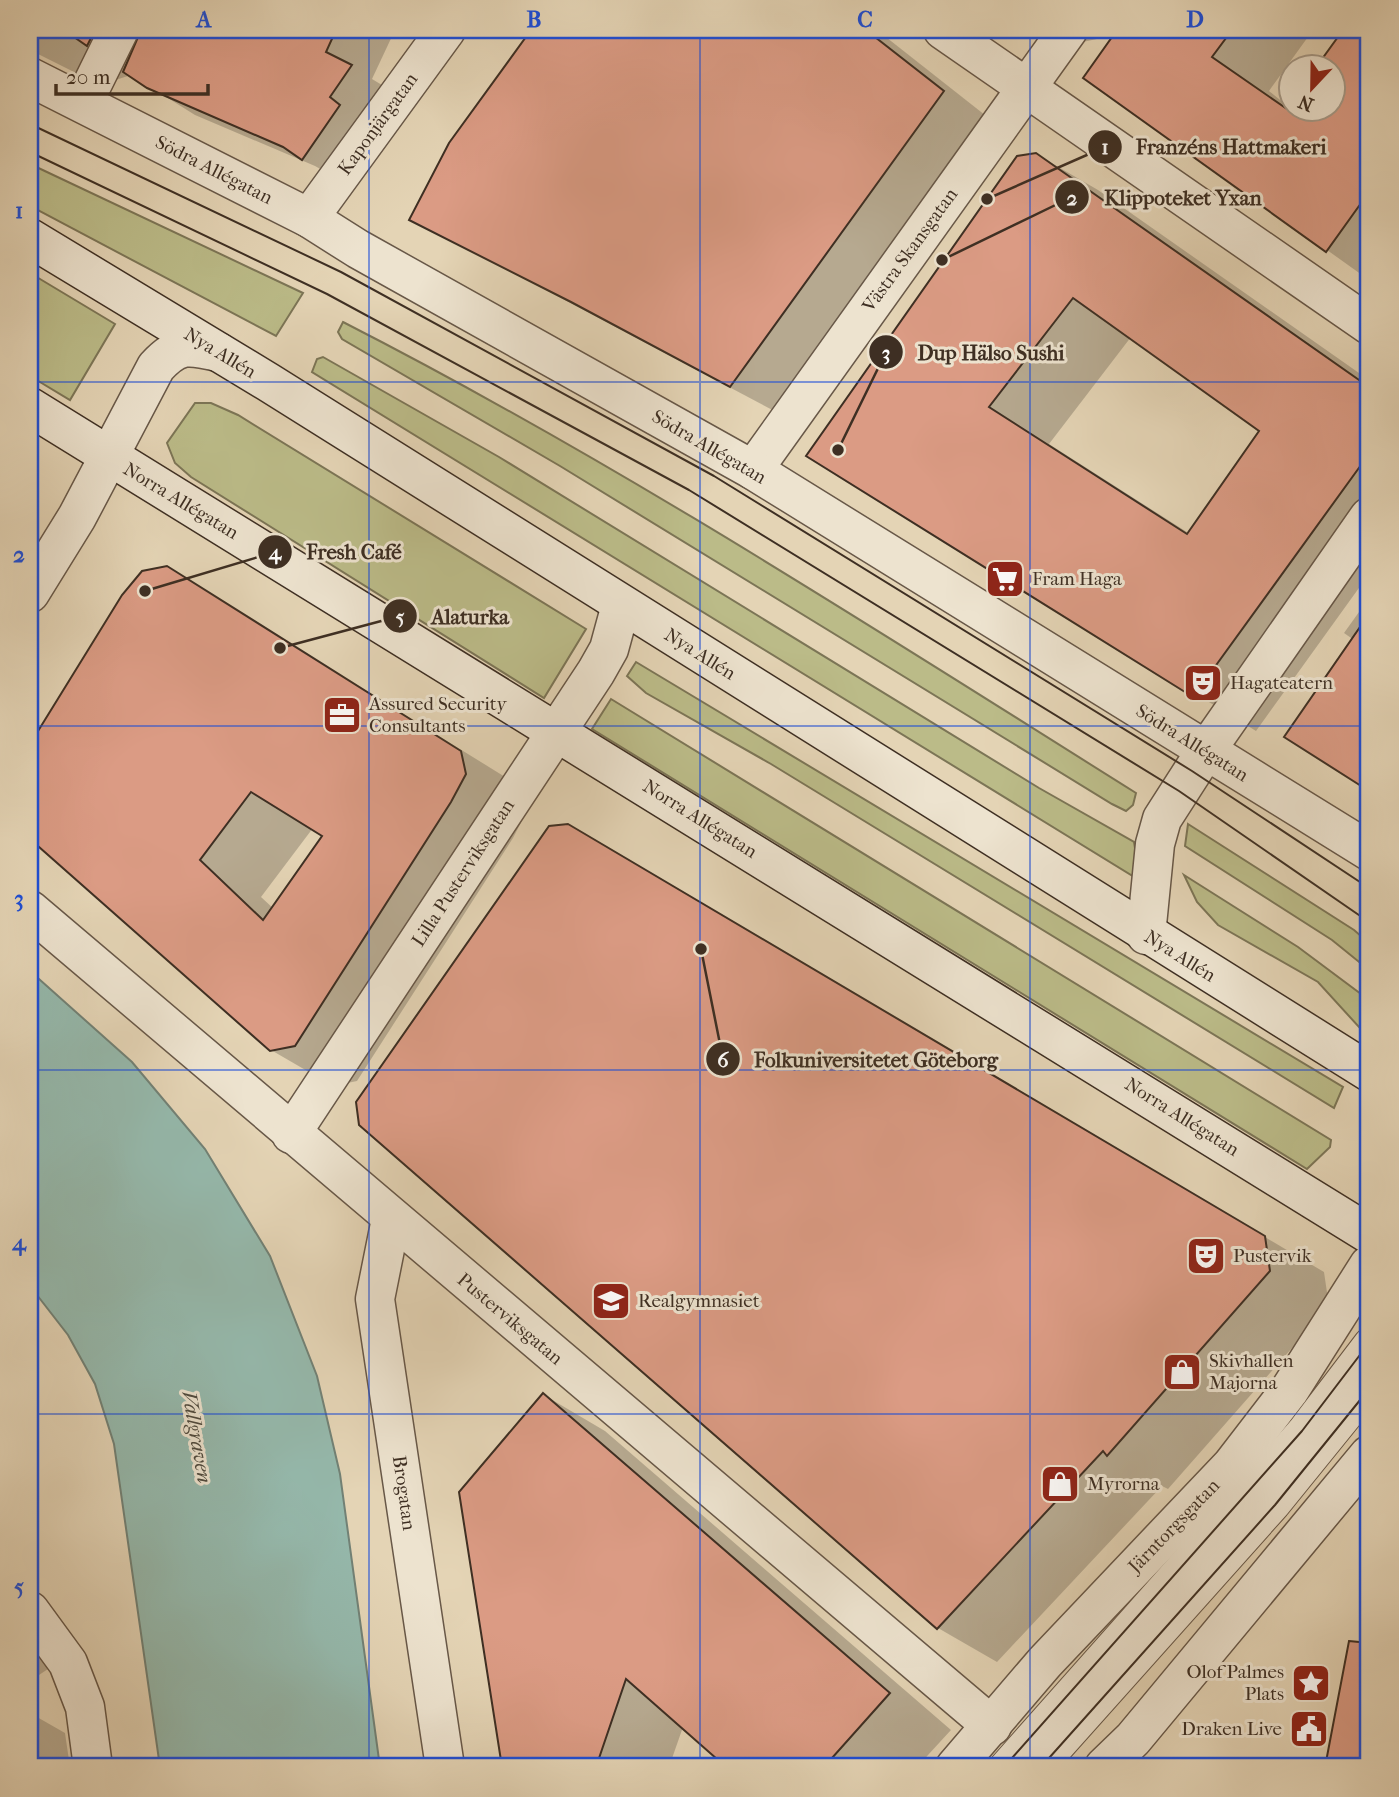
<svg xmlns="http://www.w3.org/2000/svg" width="1399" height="1797" font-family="'IM FELL French Canon',serif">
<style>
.green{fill:#bb8;stroke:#7c7556;stroke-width:2}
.water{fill:#95b8ab;stroke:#728175;stroke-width:2}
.shadow{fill:#0003;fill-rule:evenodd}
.building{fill:#db9b84;stroke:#3e2f23;stroke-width:2;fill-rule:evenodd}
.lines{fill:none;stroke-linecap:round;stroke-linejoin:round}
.service-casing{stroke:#685848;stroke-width:32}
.minor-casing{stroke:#685848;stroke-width:41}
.tertiary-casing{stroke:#685848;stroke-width:41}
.secondary-casing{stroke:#3e2f23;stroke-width:41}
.service{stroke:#ede3cf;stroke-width:30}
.minor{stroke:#ede3cf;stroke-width:38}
.tertiary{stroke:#ede3cf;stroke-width:38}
.secondary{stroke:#ede3cf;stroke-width:38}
.tram{stroke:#3e2f23;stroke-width:2}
.grid{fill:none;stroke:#1d4ed8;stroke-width:2;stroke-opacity:0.55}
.labels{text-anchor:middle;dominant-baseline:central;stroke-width:6;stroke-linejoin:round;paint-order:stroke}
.street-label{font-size:19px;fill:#3e2f23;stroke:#ede3cf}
.poi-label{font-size:19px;fill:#3e2f23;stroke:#ede3cf;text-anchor:start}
.water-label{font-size:21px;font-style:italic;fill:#4f4a3e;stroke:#ede3cf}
.leader{fill:none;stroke:#3e2f23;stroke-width:2.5}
.callout-dot{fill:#3e2f23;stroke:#ede3cf;stroke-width:2.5}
.mark-label{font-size:21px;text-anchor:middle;font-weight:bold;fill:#fff}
.callout-label{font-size:21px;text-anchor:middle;font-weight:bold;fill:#3e2f23;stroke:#ede3cf;stroke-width:6;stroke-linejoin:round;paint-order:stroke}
.neatline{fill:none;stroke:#1d4ed8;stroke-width:2.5}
.grid-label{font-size:23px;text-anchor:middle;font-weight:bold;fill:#1d4ed8}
</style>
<rect width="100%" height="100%" fill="#e4d4b5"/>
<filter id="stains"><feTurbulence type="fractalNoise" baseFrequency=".00286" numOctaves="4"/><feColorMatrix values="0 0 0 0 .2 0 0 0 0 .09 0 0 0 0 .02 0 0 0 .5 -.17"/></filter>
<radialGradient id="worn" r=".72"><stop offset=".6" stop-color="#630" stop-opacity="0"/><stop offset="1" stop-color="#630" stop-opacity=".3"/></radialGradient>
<!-- green -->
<g class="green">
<path d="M 30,164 L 303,293 L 276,336 L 30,206 Z"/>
<path d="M 30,273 L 115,324 L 70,400 L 30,376 Z"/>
<path d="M 343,322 C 617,462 876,630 1136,793 L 1133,805 L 1126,811 L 1112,804 L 560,466 L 342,339 L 338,332 Z"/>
<path d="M 323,357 L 499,457 L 1039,788 L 1134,842 L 1139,872 L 1136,878 L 312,372 L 317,359 Z"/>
<path d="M 195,403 L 211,403 L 238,415 L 586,629 L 544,698 L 191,477 L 175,463 L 167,443 Z"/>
<path d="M 636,662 L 1343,1087 L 1334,1108 L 771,764 L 646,693 L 627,676 Z"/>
<path d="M 611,699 L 1331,1140 L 1330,1147 L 1307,1169 L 592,729 Z"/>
<path d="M 1188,824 L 1354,930 L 1369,943 L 1369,970 L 1332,940 L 1185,846 Z"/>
<path d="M 1184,875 L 1298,947 L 1369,1000 L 1369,1038 L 1318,982 L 1218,925 L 1197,902 Z"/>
</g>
<!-- water -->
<path class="water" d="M 30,971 L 132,1062 L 205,1149 L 270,1256 L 317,1376 L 340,1474 L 380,1767 L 160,1767 L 114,1444 L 95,1384 L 68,1335 L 30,1286 Z"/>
<!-- shadow -->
<g class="shadow">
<path d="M 30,30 L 395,30 L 372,79 L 397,94 L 349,185 L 315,166 L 195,115 L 131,75 L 100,85 L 30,50 Z"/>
<path d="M 533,30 L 877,30 L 990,119 L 778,413 L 412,219 L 450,144 Z"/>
<path d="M 1049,30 L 1104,30 L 1097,39 L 1073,44 Z"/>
<path d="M 1119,30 L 1313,30 L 1269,91 L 1290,108 L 1332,108 L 1332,66 L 1319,66 L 1345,30 L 1369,30 L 1369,280 L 1085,77 Z"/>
<path d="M 1036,154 L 1098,190 L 1369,380 L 1369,574 L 1256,731 L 808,455 ZM 1131,337 L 1262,431 L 1190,534 L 1049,444 Z"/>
<path d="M 167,568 L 523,788 L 527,811 L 513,838 L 357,1081 L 333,1086 L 271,1050 L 30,837 L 30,747 L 123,596 ZM 313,828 L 325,835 L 274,909 L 261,897 Z"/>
<path d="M 1369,598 L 1369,788 L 1287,737 L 1354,640 L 1344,633 Z"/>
<path d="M 628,860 L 1324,1272 L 1329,1306 L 1168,1489 L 1162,1486 L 997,1662 L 938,1628 Z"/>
<path d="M 544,1395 L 605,1431 L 951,1730 L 917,1767 L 705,1767 L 716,1756 L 683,1727 L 669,1767 L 502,1767 L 461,1492 Z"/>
<path d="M 30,1647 L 54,1665 L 30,1681 Z"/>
<path d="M 1347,1661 L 1369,1665 L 1369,1767 L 1327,1767 Z"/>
<path d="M 30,1713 L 65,1733 L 70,1767 L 30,1767 Z"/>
</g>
<!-- building -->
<g class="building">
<path d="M 64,30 L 95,30 L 87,46 Z"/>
<path d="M 141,30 L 336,30 L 326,52 L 352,65 L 330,97 L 340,105 L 302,160 L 283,147 L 147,88 L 123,72 Z"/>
<path d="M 531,30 L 866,30 L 944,91 L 730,387 L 571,302 L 409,220 L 449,143 Z"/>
<path d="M 1117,30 L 1232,30 L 1212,57 L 1287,109 L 1291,104 L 1291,108 L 1333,108 L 1333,66 L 1317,66 L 1343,30 L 1369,30 L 1369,192 L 1326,252 L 1083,78 Z"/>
<path d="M 1036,153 L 1369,387 L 1369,454 L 1193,697 L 806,456 L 1017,156 ZM 1073,298 L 1259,431 L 1187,534 L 989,407 Z"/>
<path d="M 167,566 L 461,751 L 466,774 L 451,802 L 295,1046 L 270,1051 L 30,839 L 30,744 L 122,595 L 142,571 ZM 251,792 L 322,836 L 263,920 L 200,860 Z"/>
<path d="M 1369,614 L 1369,791 L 1284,737 Z"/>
<path d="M 568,824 L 1265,1236 L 1270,1271 L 1107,1456 L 1103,1451 L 937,1629 L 359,1125 L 356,1102 L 549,826 Z"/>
<path d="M 543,1393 L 890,1693 L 824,1767 L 726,1767 L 626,1679 L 596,1767 L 502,1767 L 459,1492 Z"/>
<path d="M 1349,1641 L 1369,1643 L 1369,1767 L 1325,1767 Z"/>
</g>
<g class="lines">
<!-- service casing -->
<g class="service-casing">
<g id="service">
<path d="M 1004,1767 L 1302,1431 L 1369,1343"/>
<path d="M 1041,1767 L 1275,1505 L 1369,1389"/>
</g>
</g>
<!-- minor casing -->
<g class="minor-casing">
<g id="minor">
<path d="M 943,30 L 1369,325"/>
<path d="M 83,103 L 119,30"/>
<path d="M 309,218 L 446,30"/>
<path d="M 753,470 L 1068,30"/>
<path d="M 30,593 L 77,517 L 156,367 C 178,343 188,345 218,352"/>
<path d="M 1205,752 L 1369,517"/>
<path d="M 30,910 L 992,1726"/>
<path d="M 291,1134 L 596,672 L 609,649 L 621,605"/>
<path d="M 391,1219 L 375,1299 L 445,1767"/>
<path d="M 30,1611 L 68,1663 L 85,1707 L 93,1767"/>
<path d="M 955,1767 L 1045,1662 L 1232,1465 L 1289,1391 L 1369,1265"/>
<path d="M 1104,1767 L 1133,1739 L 1369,1455"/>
</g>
</g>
<!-- tertiary casing -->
<g class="tertiary-casing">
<g id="tertiary">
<path d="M 30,77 L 309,218 L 358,249 L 753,470 L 1369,851"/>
<path d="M 1146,935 L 1155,844 L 1162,819 L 1205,752"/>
</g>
</g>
<!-- secondary casing -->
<g class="secondary-casing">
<g id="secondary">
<path d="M 30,238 L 268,382 L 1369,1072"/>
<path d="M 30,407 L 1369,1234"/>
</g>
</g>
<!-- service -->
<use href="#service" class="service"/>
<!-- minor -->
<use href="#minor" class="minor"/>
<!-- tertiary -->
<use href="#tertiary" class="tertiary"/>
<!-- secondary -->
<use href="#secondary" class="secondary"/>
<!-- tram -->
<g class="tram">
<path d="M 30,124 L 341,272 L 714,476 L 1192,771 L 1369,888"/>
<path d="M 30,152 L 327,294 L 689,490 L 1179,791 L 1369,922"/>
<path d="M 1004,1767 L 1302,1431 L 1369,1343"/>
<path d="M 1041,1767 L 1275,1505 L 1369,1389"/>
</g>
</g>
<!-- grid -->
<path class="grid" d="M 369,30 L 369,1767M 700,30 L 700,1767M 1030,30 L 1030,1767M 30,382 L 1369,382M 30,726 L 1369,726M 30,1070 L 1369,1070M 30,1414 L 1369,1414"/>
<!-- icons -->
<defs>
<g id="supermarket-square" transform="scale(2.0125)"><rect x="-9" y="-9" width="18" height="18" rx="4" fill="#8f2418" stroke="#ede3cf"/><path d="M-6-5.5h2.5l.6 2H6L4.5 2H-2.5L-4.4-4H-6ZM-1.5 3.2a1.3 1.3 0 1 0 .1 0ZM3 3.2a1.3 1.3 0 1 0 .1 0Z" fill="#fff"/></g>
<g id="theatre-square" transform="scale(2.0125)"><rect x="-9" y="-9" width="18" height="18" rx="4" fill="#8f2418" stroke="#ede3cf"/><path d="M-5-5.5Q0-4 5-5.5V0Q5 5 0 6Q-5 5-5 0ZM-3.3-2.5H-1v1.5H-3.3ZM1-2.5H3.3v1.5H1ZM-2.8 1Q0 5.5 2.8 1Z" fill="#fff"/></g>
<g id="office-square" transform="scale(2.0125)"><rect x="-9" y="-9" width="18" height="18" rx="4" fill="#8f2418" stroke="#ede3cf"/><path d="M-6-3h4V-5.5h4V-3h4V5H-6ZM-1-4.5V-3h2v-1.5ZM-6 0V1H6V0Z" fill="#fff"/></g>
<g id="school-square" transform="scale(2.0125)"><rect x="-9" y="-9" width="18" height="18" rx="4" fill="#8f2418" stroke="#ede3cf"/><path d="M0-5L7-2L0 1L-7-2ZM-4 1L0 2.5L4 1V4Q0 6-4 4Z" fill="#fff"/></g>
<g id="shop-square" transform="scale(2.0125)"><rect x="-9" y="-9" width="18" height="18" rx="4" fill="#8f2418" stroke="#ede3cf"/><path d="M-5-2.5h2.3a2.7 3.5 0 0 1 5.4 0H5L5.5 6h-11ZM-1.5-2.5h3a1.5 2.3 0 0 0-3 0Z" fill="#fff"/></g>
<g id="sight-square" transform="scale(2.0125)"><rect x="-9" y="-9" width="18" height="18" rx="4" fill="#8f2418" stroke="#ede3cf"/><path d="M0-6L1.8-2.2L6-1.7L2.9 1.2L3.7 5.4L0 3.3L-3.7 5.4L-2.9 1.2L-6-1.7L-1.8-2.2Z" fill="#fff"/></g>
<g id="civic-square" transform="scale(2.0125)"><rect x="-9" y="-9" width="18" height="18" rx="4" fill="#8f2418" stroke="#ede3cf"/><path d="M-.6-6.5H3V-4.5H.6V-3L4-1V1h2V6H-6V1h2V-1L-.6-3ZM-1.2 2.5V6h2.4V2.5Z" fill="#fff"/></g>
</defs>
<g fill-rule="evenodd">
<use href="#supermarket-square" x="1005" y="579"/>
<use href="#theatre-square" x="1203" y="683"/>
<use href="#office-square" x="342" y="715"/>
<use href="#theatre-square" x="1206" y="1256"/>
<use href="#school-square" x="611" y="1301"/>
<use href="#shop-square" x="1182" y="1372"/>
<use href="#shop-square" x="1060" y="1484"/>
<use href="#sight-square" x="1311" y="1683"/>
<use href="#civic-square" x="1309" y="1729"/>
</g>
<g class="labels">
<!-- street labels -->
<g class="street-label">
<text transform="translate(378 124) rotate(-54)">Kaponjärgatan</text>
<text transform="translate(214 170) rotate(27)">Södra Allégatan</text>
<text transform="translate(910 250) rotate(-54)">Västra Skansgatan</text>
<text transform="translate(220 353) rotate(31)">Nya Allén</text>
<text transform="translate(709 447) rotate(30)">Södra Allégatan</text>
<text transform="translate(181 501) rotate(31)">Norra Allégatan</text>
<text transform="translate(700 654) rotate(32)">Nya Allén</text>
<text transform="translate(1192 743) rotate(32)">Södra Allégatan</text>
<text transform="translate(700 819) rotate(32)">Norra Allégatan</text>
<text transform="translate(463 873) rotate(-57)">Lilla Pusterviksgatan</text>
<text transform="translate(1180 956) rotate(32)">Nya Allén</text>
<text transform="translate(1182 1117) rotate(32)">Norra Allégatan</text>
<text transform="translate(510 1319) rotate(40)">Pusterviksgatan</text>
<text transform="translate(404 1493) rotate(82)">Brogatan</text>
<text transform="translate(1174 1526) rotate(-46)">Järntorgsgatan</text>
</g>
<!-- poi labels -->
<g class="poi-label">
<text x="1032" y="579">Fram Haga</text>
<text x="1230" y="683">Hagateatern</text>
<text x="369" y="704">Assured Security<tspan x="369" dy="22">Consultants</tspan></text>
<text x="1233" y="1256">Pustervik</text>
<text x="638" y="1301">Realgymnasiet</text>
<text x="1209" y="1361">Skivhallen<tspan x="1209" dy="22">Majorna</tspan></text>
<text x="1087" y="1484">Myrorna</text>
<text x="1284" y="1672" text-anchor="end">Olof Palmes<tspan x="1284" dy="22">Plats</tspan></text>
<text x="1282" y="1729" text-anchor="end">Draken Live</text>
</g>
<!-- water labels -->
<g class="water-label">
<text transform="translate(197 1437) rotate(80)">Vallgraven</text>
</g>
</g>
<!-- callouts -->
<path class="leader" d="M987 199L1105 147M942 260L1072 197M838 450L886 352M145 591L275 552M280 648L400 616M701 949L723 1059"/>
<g class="callout-dot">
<circle cx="987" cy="199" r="7"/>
<circle cx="942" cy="260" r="7"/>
<circle cx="838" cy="450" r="7"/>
<circle cx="145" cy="591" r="7"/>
<circle cx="280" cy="648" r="7"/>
<circle cx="701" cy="949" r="7"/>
<circle cx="1105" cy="147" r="18"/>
<circle cx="1072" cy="197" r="18"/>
<circle cx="886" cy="352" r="18"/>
<circle cx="275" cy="552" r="18"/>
<circle cx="400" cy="616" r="18"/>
<circle cx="723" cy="1059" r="18"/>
</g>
<g class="mark-label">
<text x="1105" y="154">1</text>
<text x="1072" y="205">2</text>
<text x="886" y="360">3</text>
<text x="275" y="559">4</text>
<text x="400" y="624">5</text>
<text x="723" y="1067">6</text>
</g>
<g class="callout-label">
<text x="1231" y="154">Franzéns Hattmakeri</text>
<text x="1183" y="205">Klippoteket Yxan</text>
<text x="991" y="360">Dup Hälso Sushi</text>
<text x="354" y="559">Fresh Café</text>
<text x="470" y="624">Alaturka</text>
<text x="876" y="1067">Folkuniversitetet Göteborg</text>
</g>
<!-- margin -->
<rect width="1399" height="1797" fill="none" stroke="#e4d4b5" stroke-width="77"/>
<!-- north arrow -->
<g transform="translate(1312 88) rotate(202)"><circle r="33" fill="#ede3cf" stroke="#a79b8a" stroke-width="2"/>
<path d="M0-5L12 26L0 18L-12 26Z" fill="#8f2418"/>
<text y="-10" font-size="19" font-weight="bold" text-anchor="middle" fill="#3e2f23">N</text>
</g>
<!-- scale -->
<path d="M56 84v10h152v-10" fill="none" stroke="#3e2f23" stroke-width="3.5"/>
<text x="66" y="84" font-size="21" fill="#3e2f23" stroke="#ede3cf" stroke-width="5" paint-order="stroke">20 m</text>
<rect x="38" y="38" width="1322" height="1720" class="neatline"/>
<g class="grid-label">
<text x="204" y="27">A</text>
<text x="534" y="27">B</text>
<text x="865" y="27">C</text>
<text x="1195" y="27">D</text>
<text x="19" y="218">1</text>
<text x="19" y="562">2</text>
<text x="19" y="906">3</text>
<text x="19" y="1250">4</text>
<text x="19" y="1594">5</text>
</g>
<rect width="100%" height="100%" filter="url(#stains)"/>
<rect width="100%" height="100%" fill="url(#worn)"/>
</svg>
